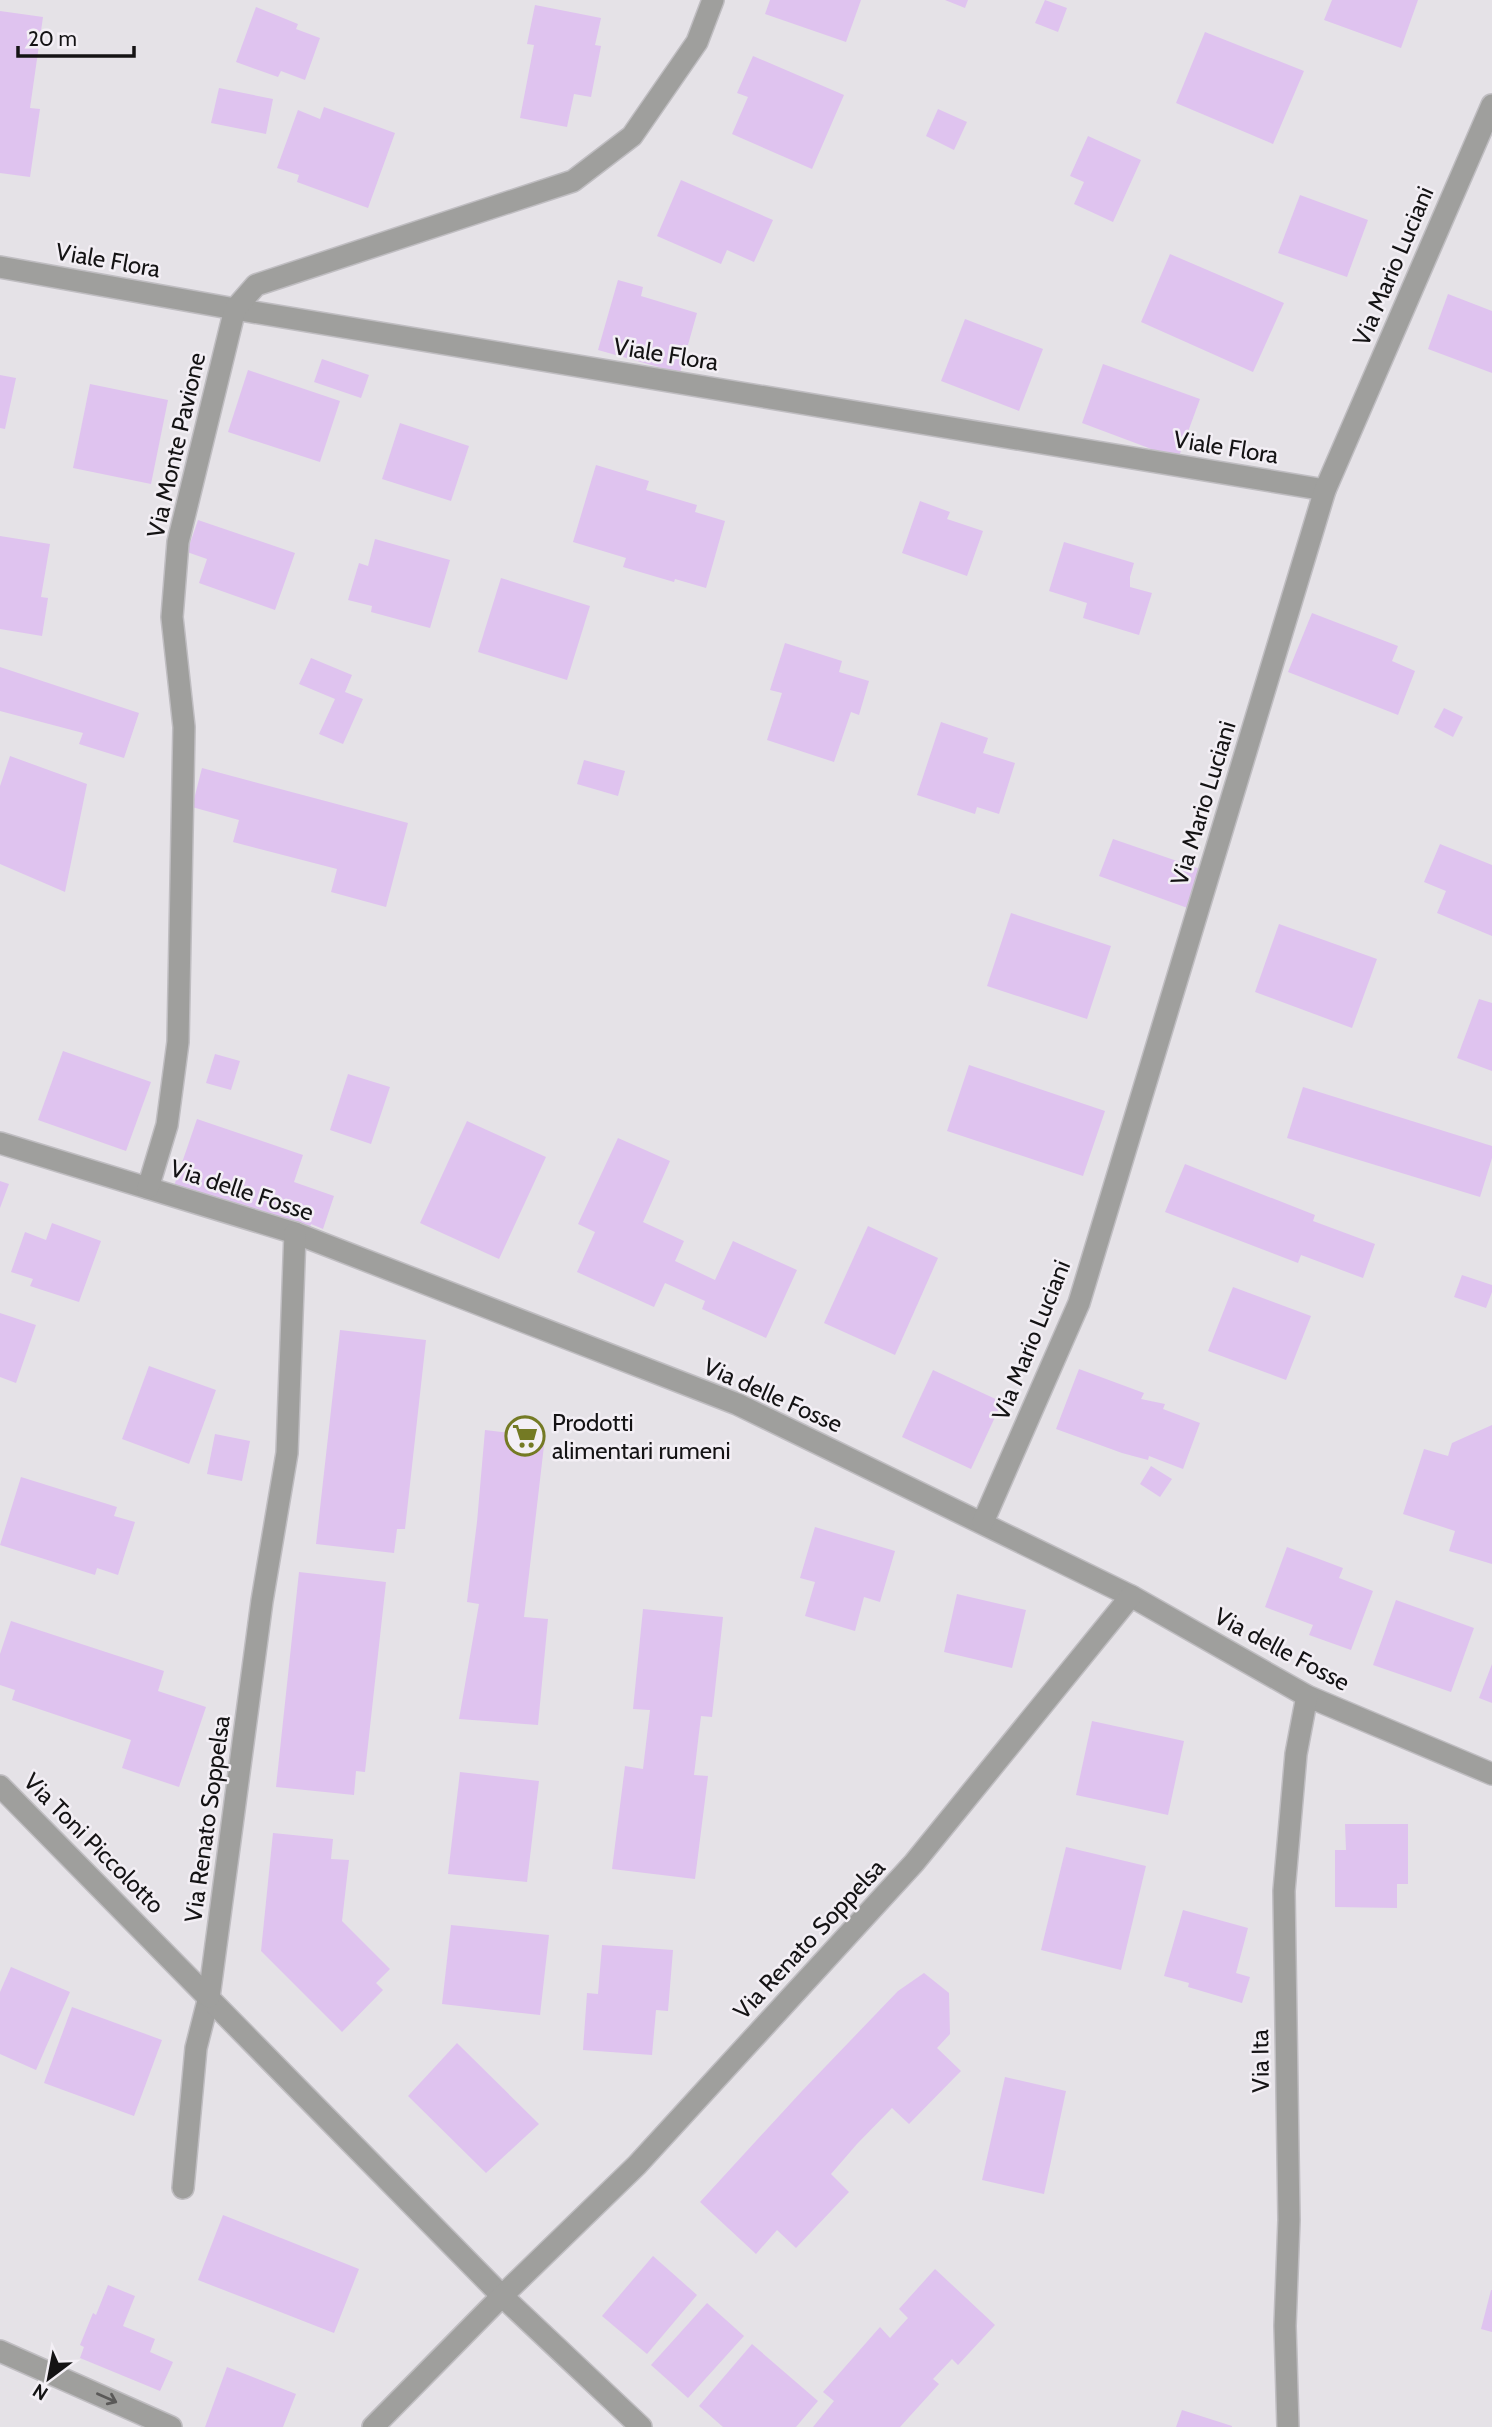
<svg xmlns="http://www.w3.org/2000/svg" width="1492" height="2427" font-family="Cabin,sans-serif">
<style>
.building{fill:#dfc3ef}
.lines{fill:none;stroke-linecap:round;stroke-linejoin:round}
.service-casing{stroke:#bfbdc1;stroke-width:24}
.minor-casing{stroke:#bfbdc1;stroke-width:24}
.service{stroke:#9f9f9d;stroke-width:21}
.minor{stroke:#9f9f9d;stroke-width:21}
.oneway{stroke:#5a5958}
.labels{text-anchor:middle;dominant-baseline:central;stroke-width:5;stroke-linejoin:round;paint-order:stroke}
.street-label{font-size:24px;fill:#141314;stroke:#f3eff5}
.poi-label{font-size:24px;fill:#141314;stroke:#f3eff5;text-anchor:start}
</style>
<rect width="100%" height="100%" fill="#e5e2e7"/>
<!-- building -->
<g class="building">
<path d="M 770,0 L 861,0 L 846,42 L 765,14 Z"/>
<path d="M 945,0 L 968,0 L 965,8 Z"/>
<path d="M 1045,0 L 1067,8 L 1058,32 L 1035,23 Z"/>
<path d="M 1332,0 L 1418,0 L 1401,48 L 1324,20 Z"/>
<path d="M 535,5 L 601,18 L 595,45 L 601,46 L 591,97 L 574,94 L 567,127 L 520,118 L 534,45 L 527,44 Z"/>
<path d="M 256,7 L 298,24 L 296,29 L 320,38 L 305,80 L 281,71 L 278,77 L 236,62 Z"/>
<path d="M 0,11 L 43,17 L 30,108 L 40,109 L 30,177 L 0,173 Z"/>
<path d="M 1205,32 L 1304,71 L 1273,144 L 1176,103 Z"/>
<path d="M 753,56 L 844,95 L 812,169 L 732,134 L 748,97 L 737,93 Z"/>
<path d="M 219,88 L 273,99 L 266,134 L 211,123 Z"/>
<path d="M 324,107 L 395,133 L 368,208 L 297,182 L 299,175 L 277,168 L 298,110 L 320,119 Z"/>
<path d="M 938,109 L 967,122 L 954,150 L 926,136 Z"/>
<path d="M 1088,136 L 1141,160 L 1113,222 L 1074,204 L 1084,182 L 1070,176 Z"/>
<path d="M 681,180 L 773,220 L 754,262 L 727,250 L 721,264 L 657,236 Z"/>
<path d="M 1300,195 L 1368,220 L 1347,277 L 1278,253 Z"/>
<path d="M 1170,254 L 1284,303 L 1253,372 L 1141,322 Z"/>
<path d="M 618,280 L 643,287 L 641,296 L 697,313 L 680,373 L 598,350 Z"/>
<path d="M 1448,294 L 1492,311 L 1492,373 L 1428,349 Z"/>
<path d="M 965,319 L 1043,349 L 1019,411 L 941,381 Z"/>
<path d="M 322,359 L 369,375 L 361,398 L 314,382 Z"/>
<path d="M 1103,364 L 1200,399 L 1178,459 L 1082,423 Z"/>
<path d="M 248,370 L 340,401 L 320,462 L 228,432 Z"/>
<path d="M 0,375 L 16,378 L 5,429 L 0,428 Z"/>
<path d="M 90,384 L 168,400 L 151,484 L 73,468 Z"/>
<path d="M 400,423 L 469,446 L 451,501 L 382,479 Z"/>
<path d="M 596,465 L 649,481 L 646,490 L 697,505 L 695,512 L 725,521 L 706,588 L 675,579 L 674,582 L 623,567 L 626,558 L 573,542 Z"/>
<path d="M 920,501 L 950,512 L 947,519 L 983,531 L 967,576 L 902,553 Z"/>
<path d="M 198,520 L 295,553 L 275,610 L 199,583 L 207,559 L 187,552 Z"/>
<path d="M 0,536 L 50,544 L 41,597 L 48,598 L 42,636 L 0,629 Z"/>
<path d="M 375,539 L 450,560 L 430,628 L 371,612 L 372,606 L 348,600 L 359,563 L 368,566 Z"/>
<path d="M 1064,542 L 1134,563 L 1130,577 L 1130,587 L 1152,593 L 1139,635 L 1083,618 L 1087,603 L 1049,591 Z"/>
<path d="M 501,578 L 590,606 L 567,680 L 478,652 Z"/>
<path d="M 1312,613 L 1398,646 L 1392,661 L 1415,671 L 1398,715 L 1288,672 Z"/>
<path d="M 785,643 L 842,661 L 839,672 L 869,681 L 859,715 L 851,712 L 834,762 L 767,740 L 782,693 L 770,690 Z"/>
<path d="M 311,658 L 352,675 L 345,692 L 363,699 L 343,744 L 319,734 L 335,699 L 299,684 Z"/>
<path d="M 0,667 L 139,713 L 124,758 L 79,744 L 83,733 L 0,711 Z"/>
<path d="M 1444,708 L 1463,717 L 1453,737 L 1434,727 Z"/>
<path d="M 941,722 L 988,738 L 983,753 L 1015,763 L 999,814 L 977,807 L 975,814 L 917,795 Z"/>
<path d="M 10,756 L 87,784 L 65,892 L 0,864 L 0,786 Z"/>
<path d="M 584,760 L 625,771 L 618,796 L 577,784 Z"/>
<path d="M 202,768 L 408,823 L 386,907 L 331,892 L 337,869 L 233,842 L 239,820 L 192,807 Z"/>
<path d="M 1113,839 L 1206,871 L 1193,910 L 1099,876 Z"/>
<path d="M 1440,844 L 1492,865 L 1492,936 L 1437,913 L 1446,891 L 1424,882 Z"/>
<path d="M 1011,913 L 1111,946 L 1087,1019 L 987,986 Z"/>
<path d="M 1279,924 L 1377,959 L 1352,1028 L 1255,992 Z"/>
<path d="M 1479,999 L 1492,1003 L 1492,1071 L 1457,1058 Z"/>
<path d="M 63,1051 L 151,1082 L 126,1151 L 38,1120 Z"/>
<path d="M 215,1054 L 240,1061 L 231,1090 L 206,1083 Z"/>
<path d="M 969,1065 L 1105,1111 L 1083,1176 L 947,1131 Z"/>
<path d="M 348,1074 L 390,1087 L 371,1144 L 330,1130 Z"/>
<path d="M 1303,1087 L 1492,1146 L 1492,1158 L 1480,1197 L 1287,1138 Z"/>
<path d="M 197,1119 L 303,1155 L 294,1182 L 334,1196 L 323,1229 L 311,1224 L 309,1231 L 174,1186 Z"/>
<path d="M 467,1121 L 546,1157 L 499,1259 L 420,1223 Z"/>
<path d="M 618,1138 L 670,1161 L 643,1222 L 684,1241 L 675,1261 L 715,1280 L 733,1241 L 797,1270 L 766,1338 L 702,1309 L 705,1301 L 665,1283 L 654,1307 L 577,1272 L 595,1232 L 578,1224 Z"/>
<path d="M 1185,1164 L 1315,1215 L 1313,1221 L 1375,1244 L 1363,1278 L 1301,1255 L 1298,1263 L 1165,1212 Z"/>
<path d="M 0,1181 L 9,1184 L 0,1208 Z"/>
<path d="M 52,1223 L 101,1241 L 79,1302 L 30,1286 L 33,1279 L 11,1272 L 25,1232 L 46,1240 Z"/>
<path d="M 868,1226 L 938,1258 L 895,1355 L 824,1323 Z"/>
<path d="M 1462,1275 L 1492,1285 L 1492,1292 L 1486,1308 L 1454,1297 Z"/>
<path d="M 1233,1287 L 1311,1316 L 1286,1380 L 1208,1351 Z"/>
<path d="M 0,1313 L 36,1325 L 16,1383 L 0,1377 Z"/>
<path d="M 340,1330 L 426,1340 L 405,1529 L 397,1529 L 394,1553 L 316,1544 Z"/>
<path d="M 149,1366 L 216,1390 L 189,1464 L 122,1439 Z"/>
<path d="M 1079,1369 L 1144,1393 L 1141,1399 L 1165,1404 L 1163,1409 L 1200,1423 L 1183,1469 L 1149,1456 L 1148,1460 L 1122,1453 L 1056,1429 Z"/>
<path d="M 933,1370 L 1002,1402 L 971,1469 L 902,1437 Z"/>
<path d="M 1492,1425 L 1492,1564 L 1449,1551 L 1455,1531 L 1403,1514 L 1424,1449 L 1448,1456 L 1452,1443 Z"/>
<path d="M 485,1430 L 545,1437 L 524,1617 L 548,1619 L 538,1725 L 459,1719 L 479,1604 L 467,1602 L 477,1522 Z"/>
<path d="M 215,1434 L 250,1441 L 242,1481 L 207,1474 Z"/>
<path d="M 1151,1466 L 1172,1479 L 1160,1497 L 1140,1484 Z"/>
<path d="M 21,1477 L 117,1507 L 114,1516 L 135,1522 L 118,1575 L 97,1568 L 95,1575 L 0,1545 Z"/>
<path d="M 815,1527 L 895,1551 L 880,1602 L 864,1597 L 855,1631 L 805,1616 L 815,1582 L 800,1578 Z"/>
<path d="M 1287,1547 L 1343,1568 L 1339,1578 L 1373,1591 L 1351,1650 L 1309,1635 L 1313,1625 L 1265,1607 Z"/>
<path d="M 299,1572 L 386,1582 L 365,1772 L 356,1771 L 354,1795 L 276,1787 Z"/>
<path d="M 957,1594 L 1026,1610 L 1012,1668 L 944,1652 Z"/>
<path d="M 1396,1600 L 1474,1628 L 1451,1692 L 1373,1665 Z"/>
<path d="M 643,1609 L 723,1617 L 712,1717 L 701,1716 L 694,1775 L 708,1776 L 695,1879 L 612,1869 L 625,1766 L 643,1769 L 650,1710 L 633,1709 Z"/>
<path d="M 11,1621 L 164,1671 L 158,1691 L 206,1707 L 179,1787 L 122,1768 L 131,1740 L 12,1700 L 15,1690 L 0,1685 L 0,1654 Z"/>
<path d="M 1492,1664 L 1492,1703 L 1479,1698 Z"/>
<path d="M 1092,1721 L 1184,1741 L 1168,1815 L 1076,1795 Z"/>
<path d="M 460,1772 L 539,1781 L 527,1882 L 448,1874 Z"/>
<path d="M 1345,1824 L 1408,1824 L 1408,1884 L 1397,1884 L 1397,1908 L 1335,1907 L 1335,1850 L 1346,1850 Z"/>
<path d="M 273,1833 L 333,1839 L 331,1859 L 349,1860 L 342,1921 L 390,1969 L 376,1983 L 383,1990 L 342,2032 L 261,1951 Z"/>
<path d="M 1066,1847 L 1146,1866 L 1121,1970 L 1041,1950 Z"/>
<path d="M 1183,1910 L 1248,1928 L 1236,1973 L 1250,1977 L 1242,2003 L 1188,1987 L 1189,1983 L 1164,1976 Z"/>
<path d="M 451,1925 L 549,1935 L 540,2015 L 442,2004 Z"/>
<path d="M 602,1945 L 673,1950 L 668,2011 L 656,2010 L 652,2055 L 583,2050 L 587,1993 L 598,1994 Z"/>
<path d="M 11,1967 L 70,1992 L 36,2070 L 0,2054 L 0,1992 Z"/>
<path d="M 924,1973 L 949,1993 L 950,2034 L 937,2048 L 961,2071 L 909,2124 L 892,2108 L 857,2144 L 831,2174 L 849,2192 L 796,2248 L 777,2230 L 756,2254 L 700,2202 L 802,2091 L 898,1991 Z"/>
<path d="M 72,2007 L 162,2040 L 134,2116 L 44,2083 Z"/>
<path d="M 457,2043 L 539,2124 L 486,2173 L 408,2096 Z"/>
<path d="M 1005,2077 L 1066,2091 L 1044,2194 L 982,2180 Z"/>
<path d="M 223,2215 L 359,2269 L 334,2333 L 198,2280 Z"/>
<path d="M 653,2256 L 697,2295 L 647,2354 L 602,2316 Z"/>
<path d="M 935,2269 L 995,2325 L 958,2365 L 952,2359 L 933,2379 L 939,2384 L 900,2427 L 813,2427 L 834,2401 L 823,2392 L 880,2327 L 890,2338 L 908,2318 L 899,2309 Z"/>
<path d="M 108,2285 L 135,2296 L 123,2326 L 155,2339 L 150,2352 L 173,2362 L 160,2391 L 80,2358 L 84,2347 L 80,2345 L 93,2313 L 96,2315 Z"/>
<path d="M 1491,2290 L 1492,2290 L 1492,2332 L 1481,2329 Z"/>
<path d="M 707,2303 L 744,2336 L 688,2398 L 651,2365 Z"/>
<path d="M 752,2344 L 818,2401 L 796,2427 L 723,2427 L 699,2406 Z"/>
<path d="M 227,2367 L 296,2394 L 283,2427 L 205,2427 Z"/>
<path d="M 1182,2410 L 1232,2426 L 1232,2427 L 1176,2427 Z"/>
</g>
<g class="lines">
<!-- service casing -->
<g class="service-casing">
<path id="service" d="M 183,2188 L 196,2048 L 209,1997"/>
</g>
<!-- minor casing -->
<g class="minor-casing">
<g id="minor">
<path d="M 0,267 L 235,309 L 1325,490"/>
<path d="M 0,1143 L 295,1233 L 737,1404 L 1131,1596 L 1307,1696 L 1492,1774"/>
<path d="M 148,1188 L 167,1125 L 178,1042 L 184,727 L 172,617 L 178,542 L 235,309 L 256,285 L 573,181 L 632,136 L 697,42 L 713,0"/>
<path d="M 983,1522 L 1079,1303 L 1325,490 L 1492,105"/>
<path d="M 0,1786 L 502,2296 L 641,2427"/>
<path d="M 209,1997 L 262,1601 L 287,1453 L 295,1233"/>
<path d="M 0,2351 L 171,2427"/>
<path d="M 373,2427 L 502,2296 L 637,2165 L 914,1863 L 1131,1596"/>
<path d="M 1288,2427 L 1285,2326 L 1289,2220 L 1284,1891 L 1296,1754 L 1307,1696"/>
</g>
</g>
<!-- service -->
<use href="#service" class="service"/>
<!-- minor -->
<use href="#minor" class="minor"/>
</g>
<!-- one-way arrows -->
<defs><path id="oneway-shaft" d="M-6 0H5M1.5-3L5.5 0L1.5 3" fill="none" stroke-width="1.6" stroke-linecap="round" stroke-linejoin="round" transform="scale(1.75)"/></defs>
<use class="oneway" href="#oneway-shaft" transform="translate(107 2398) rotate(24)"/>
<!-- icons -->
<defs>
<g id="supermarket-ring" transform="scale(2.0125)"><circle r="9.5" fill="#f3eff5" stroke="#747a24" stroke-width="1.5"/><path d="M-6-5.5h2.5l.6 2H6L4.5 2H-2.5L-4.4-4H-6ZM-1.5 3.2a1.3 1.3 0 1 0 .1 0ZM3 3.2a1.3 1.3 0 1 0 .1 0Z" fill="#747a24"/></g>
</defs>
<g fill-rule="evenodd">
<use href="#supermarket-ring" x="525" y="1436"/>
</g>
<g class="labels">
<!-- street labels -->
<g class="street-label">
<text transform="translate(108 260) rotate(10)">Viale Flora</text>
<text transform="translate(1393 266) rotate(-67)">Via Mario Luciani</text>
<text transform="translate(666 354) rotate(9)">Viale Flora</text>
<text transform="translate(176 445) rotate(-77)">Via Monte Pavione</text>
<text transform="translate(1226 447) rotate(9)">Viale Flora</text>
<text transform="translate(1203 803) rotate(-73)">Via Mario Luciani</text>
<text transform="translate(242 1190) rotate(18)">Via delle Fosse</text>
<text transform="translate(1031 1340) rotate(-68)">Via Mario Luciani</text>
<text transform="translate(773 1395) rotate(24)">Via delle Fosse</text>
<text transform="translate(1282 1649) rotate(28)">Via delle Fosse</text>
<text transform="translate(207 1819) rotate(-82)">Via Renato Soppelsa</text>
<text transform="translate(94 1843) rotate(45)">Via Toni Piccolotto</text>
<text transform="translate(809 1939) rotate(-47)">Via Renato Soppelsa</text>
<text transform="translate(1260 2061) rotate(-91)">Via Ita</text>
</g>
<!-- poi labels -->
<g class="poi-label">
<text x="552" y="1422">Prodotti<tspan x="552" dy="28">alimentari rumeni</tspan></text>
</g>
</g>
<!-- north arrow -->
<g transform="translate(49 2378) rotate(212)" stroke="#f3eff5" stroke-width="5" paint-order="stroke">
<path d="M0-5L12 26L0 18L-12 26Z" fill="#141314"/>
<text y="-10" font-size="19" font-weight="bold" text-anchor="middle" fill="#141314">N</text>
</g>
<!-- scale -->
<path d="M18 46v10h116v-10" fill="none" stroke="#141314" stroke-width="3.5"/>
<text x="28" y="46" font-size="21" fill="#141314" stroke="#f3eff5" stroke-width="5" paint-order="stroke">20 m</text>
</svg>
